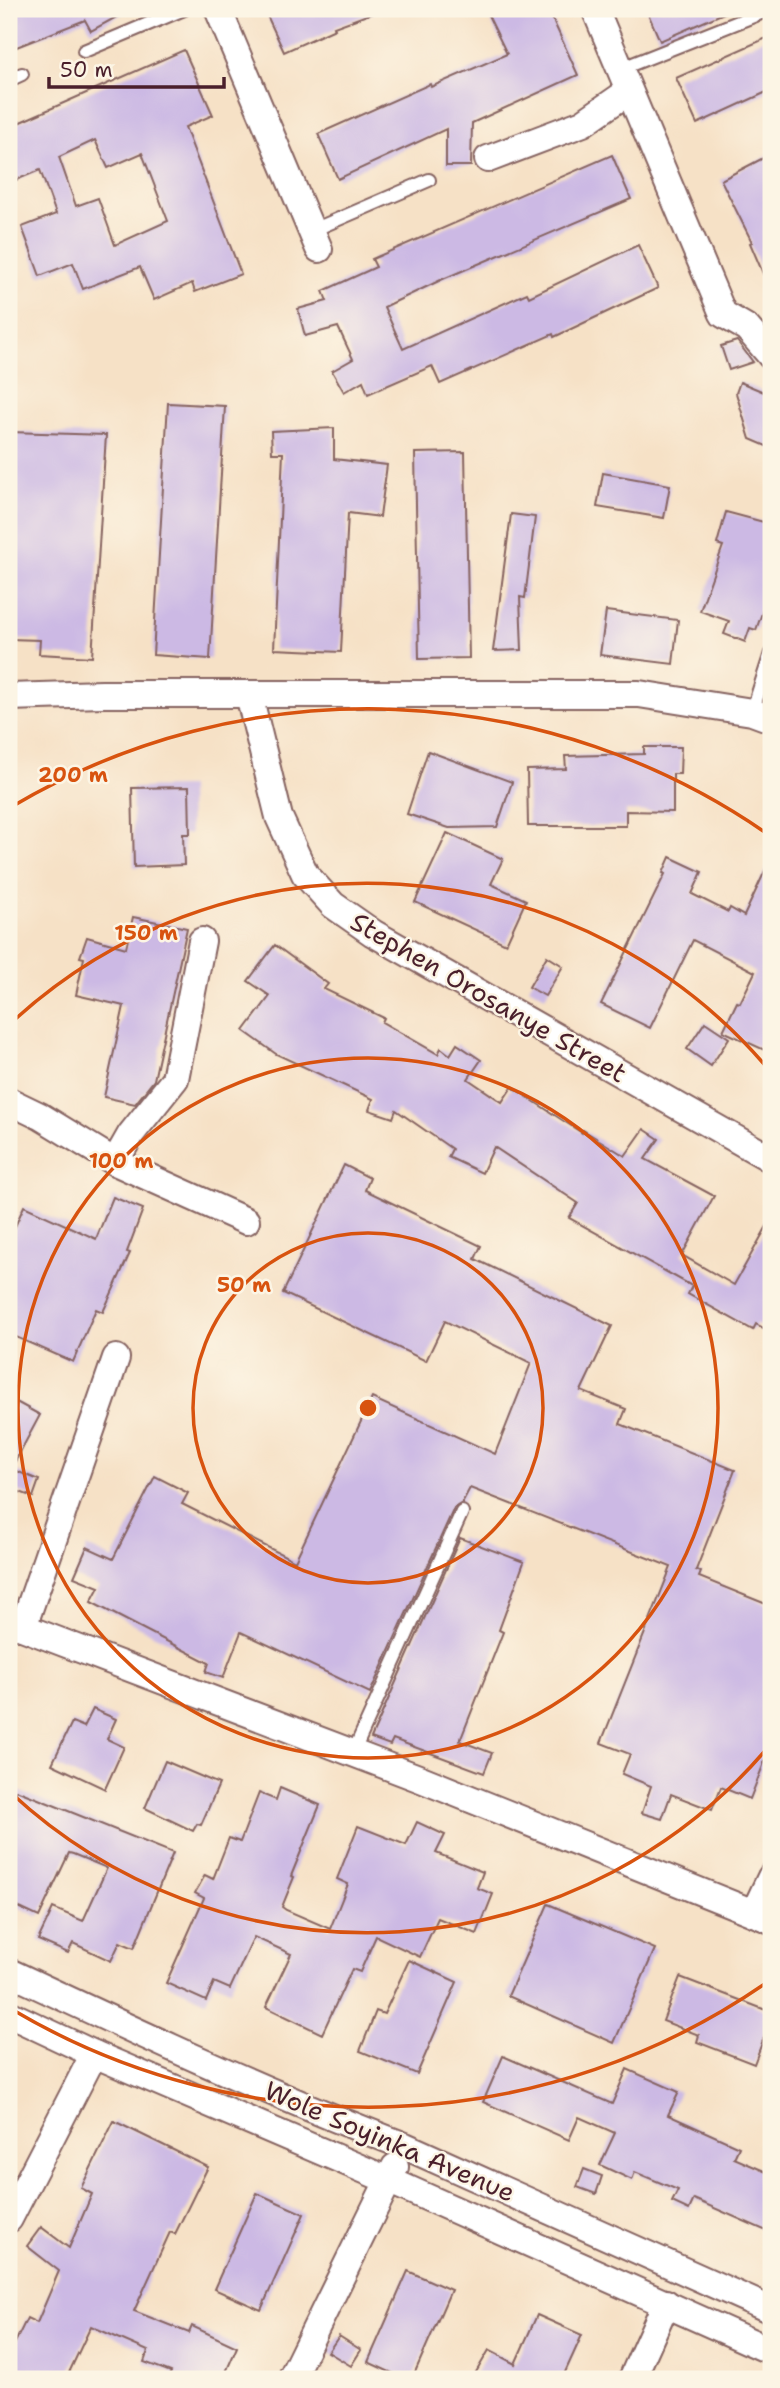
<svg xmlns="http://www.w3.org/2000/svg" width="780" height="2388" font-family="'Shantell Sans',sans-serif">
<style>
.building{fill:#ccb9e4;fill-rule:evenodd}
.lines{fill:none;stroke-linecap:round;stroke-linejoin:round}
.service-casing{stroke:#866361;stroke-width:16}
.minor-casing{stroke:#866361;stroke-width:30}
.service{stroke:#fff;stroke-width:12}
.minor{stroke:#fff;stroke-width:26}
.ring{fill:none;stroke:#d8530f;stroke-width:3.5}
.labels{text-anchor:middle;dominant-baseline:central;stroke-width:5;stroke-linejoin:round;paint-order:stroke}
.street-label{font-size:26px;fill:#4a1f2b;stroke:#fcf5e5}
.centre{fill:#d8530f;stroke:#fcf5e5;stroke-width:3.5}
.ring-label{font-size:21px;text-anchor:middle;font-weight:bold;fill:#d8530f;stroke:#fcf5e5;stroke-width:5;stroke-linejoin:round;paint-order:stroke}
</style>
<rect width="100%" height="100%" fill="#fcf5e5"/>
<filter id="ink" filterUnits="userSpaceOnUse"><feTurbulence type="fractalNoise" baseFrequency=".0143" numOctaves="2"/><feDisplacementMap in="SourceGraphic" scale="14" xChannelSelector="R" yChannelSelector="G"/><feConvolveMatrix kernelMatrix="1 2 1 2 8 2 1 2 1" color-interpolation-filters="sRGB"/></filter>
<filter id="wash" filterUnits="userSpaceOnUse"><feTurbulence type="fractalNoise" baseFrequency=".00686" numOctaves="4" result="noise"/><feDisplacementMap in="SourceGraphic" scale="28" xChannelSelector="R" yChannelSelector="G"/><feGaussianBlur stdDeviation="1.57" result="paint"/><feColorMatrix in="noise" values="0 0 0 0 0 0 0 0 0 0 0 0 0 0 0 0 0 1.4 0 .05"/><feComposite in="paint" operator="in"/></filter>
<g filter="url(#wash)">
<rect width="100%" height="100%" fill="#f6e1c6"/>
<g id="blocks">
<!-- building -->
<g class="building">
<path d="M 9,9 L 131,9 L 91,31 L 85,20 L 9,50 Z"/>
<path d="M 264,9 L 378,9 L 378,11 L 334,27 L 335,29 L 284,52 Z"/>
<path d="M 485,9 L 548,9 L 578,75 L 472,123 L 471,166 L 446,166 L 446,129 L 338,179 L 318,134 L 430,84 L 431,87 L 507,54 Z"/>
<path d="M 646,9 L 733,9 L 660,41 Z"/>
<path d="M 771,36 L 771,90 L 697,124 L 676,78 Z"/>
<path d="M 184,50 L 213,115 L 185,127 L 241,274 L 195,292 L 192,283 L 154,300 L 140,267 L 83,289 L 73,263 L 40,276 L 22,227 L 56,214 L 40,170 L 9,183 L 9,127 ZM 95,140 L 108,168 L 142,153 L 168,221 L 115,245 L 98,198 L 76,206 L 59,157 Z"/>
<path d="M 771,154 L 771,292 L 750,243 L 752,242 L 721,180 Z"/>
<path d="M 612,155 L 631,199 L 443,279 L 384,307 L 403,349 L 527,293 L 529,297 L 638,245 L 658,288 L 554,337 L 553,334 L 440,384 L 432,366 L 368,394 L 363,381 L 344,392 L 332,371 L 353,359 L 338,327 L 305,336 L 298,309 L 327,301 L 323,291 L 376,267 L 372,259 Z"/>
<path d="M 737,341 L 753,362 L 729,370 L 721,346 Z"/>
<path d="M 740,382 L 771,395 L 771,448 L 750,439 L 736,393 Z"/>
<path d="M 168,403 L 225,406 L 210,659 L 153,655 Z"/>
<path d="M 334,428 L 334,459 L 387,465 L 380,517 L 348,513 L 341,652 L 274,649 L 283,453 L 272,453 L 271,431 Z"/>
<path d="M 9,432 L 106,435 L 92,657 L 39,654 L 40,640 L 9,639 Z"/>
<path d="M 465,452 L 469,658 L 419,659 L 415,453 Z"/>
<path d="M 603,473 L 670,485 L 664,518 L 597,507 Z"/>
<path d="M 726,512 L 771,524 L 771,587 L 756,630 L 750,628 L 745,642 L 724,634 L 729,621 L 700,611 L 723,546 L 717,544 Z"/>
<path d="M 511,514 L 535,517 L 525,598 L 520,597 L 522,650 L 493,651 Z"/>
<path d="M 606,611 L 678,620 L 673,664 L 600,655 Z"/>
<path d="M 644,747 L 681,747 L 680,774 L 673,774 L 673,812 L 626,811 L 626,826 L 528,826 L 527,770 L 566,769 L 565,756 L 644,754 Z"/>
<path d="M 428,751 L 512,782 L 497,827 L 449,828 L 407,814 Z"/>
<path d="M 189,787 L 190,834 L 183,834 L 184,865 L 134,867 L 132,788 Z"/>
<path d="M 447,833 L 503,859 L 491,884 L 526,900 L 506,944 L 415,902 Z"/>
<path d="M 670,857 L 702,872 L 692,894 L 728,912 L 730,908 L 744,916 L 771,858 L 771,1053 L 723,1031 L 737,1002 L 740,1003 L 755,972 L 693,940 L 650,1028 L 601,1004 L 665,874 L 663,873 Z"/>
<path d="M 133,917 L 187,928 L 154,1080 L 135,1104 L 104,1097 L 124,1006 L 76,995 L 84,958 L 80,957 L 87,937 L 126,948 Z"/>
<path d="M 275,945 L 328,984 L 324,989 L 384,1018 L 382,1022 L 438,1054 L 441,1048 L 450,1055 L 457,1044 L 481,1060 L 468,1079 L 502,1102 L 512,1087 L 582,1133 L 583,1130 L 625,1156 L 644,1129 L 659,1139 L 645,1159 L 714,1196 L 682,1255 L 734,1285 L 771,1219 L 771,1332 L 756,1324 L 753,1330 L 688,1294 L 692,1286 L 569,1218 L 578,1203 L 494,1147 L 482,1173 L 448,1157 L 452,1149 L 396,1110 L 393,1118 L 369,1110 L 373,1099 L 276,1054 L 244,1031 L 270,996 L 248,981 Z"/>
<path d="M 547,956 L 563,966 L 545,996 L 529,987 Z"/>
<path d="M 705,1022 L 729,1038 L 711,1066 L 687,1049 Z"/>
<path d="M 344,1165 L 370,1178 L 365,1190 L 481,1246 L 475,1259 L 612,1326 L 581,1391 L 626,1409 L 620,1424 L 735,1470 L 696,1570 L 701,1572 L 699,1577 L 771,1606 L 771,1745 L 750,1799 L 721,1787 L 712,1810 L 671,1794 L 662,1819 L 642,1813 L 651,1786 L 622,1774 L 630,1754 L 601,1743 L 671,1567 L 470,1488 L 462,1503 L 454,1508 L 370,1693 L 241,1632 L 223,1678 L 206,1672 L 209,1663 L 91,1602 L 99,1587 L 74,1577 L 87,1547 L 113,1559 L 155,1476 L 188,1493 L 182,1504 L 295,1561 L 372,1398 L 495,1454 L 531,1363 L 445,1321 L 426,1361 L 283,1293 Z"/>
<path d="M 113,1197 L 143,1209 L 127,1252 L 130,1253 L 103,1312 L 96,1309 L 73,1362 L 9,1334 L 9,1240 L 24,1206 L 96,1239 Z"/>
<path d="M 9,1398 L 40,1415 L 11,1469 L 39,1480 L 33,1497 L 9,1488 Z"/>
<path d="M 460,1538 L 524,1562 L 499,1630 L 503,1632 L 460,1741 L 492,1753 L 484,1773 L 393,1739 L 390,1745 L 371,1738 Z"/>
<path d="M 93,1709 L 116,1719 L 107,1739 L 124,1747 L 105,1789 L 52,1764 L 72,1722 L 84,1727 Z"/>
<path d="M 165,1761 L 219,1784 L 201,1825 L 197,1824 L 193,1831 L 145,1808 Z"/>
<path d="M 280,1788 L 320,1805 L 291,1876 L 294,1877 L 282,1907 L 286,1910 L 330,1929 L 348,1884 L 337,1879 L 358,1826 L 406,1845 L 417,1822 L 445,1835 L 436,1853 L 483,1872 L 477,1888 L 493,1894 L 477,1934 L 438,1918 L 420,1957 L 376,1936 L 360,1972 L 352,1969 L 322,2034 L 266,2007 L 291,1954 L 254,1937 L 230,1989 L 214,1982 L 206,2001 L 166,1983 L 204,1898 L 195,1893 L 205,1875 L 213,1879 L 229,1838 L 240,1842 L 259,1793 L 276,1800 Z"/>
<path d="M 16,1790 L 173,1853 L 134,1948 L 120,1942 L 111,1961 L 73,1943 L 68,1953 L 38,1940 L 53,1908 L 83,1921 L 107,1868 L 73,1854 L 69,1853 L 39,1917 L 9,1903 L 9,1809 Z"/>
<path d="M 548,1904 L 655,1949 L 614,2043 L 508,1996 Z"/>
<path d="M 409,1960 L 457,1982 L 417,2074 L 360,2051 L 376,2011 L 384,2014 Z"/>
<path d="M 680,1977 L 771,2012 L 771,2019 L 754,2064 L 697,2042 L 699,2035 L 663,2021 Z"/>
<path d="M 503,2056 L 612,2104 L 627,2069 L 679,2092 L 668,2115 L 739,2147 L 734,2158 L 771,2174 L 771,2233 L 694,2199 L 689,2210 L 672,2202 L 678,2190 L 635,2172 L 632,2180 L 600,2165 L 615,2133 L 579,2117 L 569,2140 L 483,2102 Z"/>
<path d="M 114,2121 L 208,2167 L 175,2234 L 170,2232 L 134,2311 L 189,2333 L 192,2326 L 237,2347 L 223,2379 L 168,2379 L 171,2372 L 144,2362 L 148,2351 L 91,2326 L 66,2379 L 9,2379 L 9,2355 L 27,2318 L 37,2323 L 59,2271 L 27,2246 L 41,2227 L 69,2248 L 92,2194 L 81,2188 Z"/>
<path d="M 584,2169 L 602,2176 L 596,2194 L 577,2187 Z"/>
<path d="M 257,2193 L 304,2214 L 261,2310 L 214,2289 Z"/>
<path d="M 408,2271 L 451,2290 L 412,2379 L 405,2379 L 368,2362 Z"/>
<path d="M 537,2315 L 582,2335 L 562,2379 L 472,2379 L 489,2350 L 515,2364 Z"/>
<path d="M 339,2336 L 361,2350 L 351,2366 L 328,2352 Z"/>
</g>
</g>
</g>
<g filter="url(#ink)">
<use href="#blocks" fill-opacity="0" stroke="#866361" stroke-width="2"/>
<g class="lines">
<!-- service casing -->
<g class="service-casing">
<g id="service">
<path d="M 84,51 L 184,9"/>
<path d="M 620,69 L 771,9"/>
<path d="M 9,80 L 22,74"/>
<path d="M 311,231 L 429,180"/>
<path d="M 752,712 L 771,653"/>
<path d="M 353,1753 L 462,1512"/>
</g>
</g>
<!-- minor casing -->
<g class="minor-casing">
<g id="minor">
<path d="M 218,9 L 319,249"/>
<path d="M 595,9 L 723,314 L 747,328 L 771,356"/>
<path d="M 488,159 L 583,123 L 629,91"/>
<path d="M 249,695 L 279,817 L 305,874 L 333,905 L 373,933 L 771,1159"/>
<path d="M 9,697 L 102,694 L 639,694 L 752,712 L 771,719"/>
<path d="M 9,1101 L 40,1116 L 115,1162 L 246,1221"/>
<path d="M 115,1162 L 131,1134 L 175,1079 L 202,941"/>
<path d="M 9,1622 L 421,1779 L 771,1920"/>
<path d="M 23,1627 L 116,1358"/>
<path d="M 754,1913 L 771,1877"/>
<path d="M 9,1972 C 139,2033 271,2095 405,2146 L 771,2310"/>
<path d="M 9,2014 L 94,2054 L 388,2180 L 771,2351"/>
<path d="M 9,2219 L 94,2054"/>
<path d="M 291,2379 L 395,2167"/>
<path d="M 632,2379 L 666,2303"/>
</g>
</g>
<!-- service -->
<use href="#service" class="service"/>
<!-- minor -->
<use href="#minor" class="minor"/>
</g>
</g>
<!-- distance rings -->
<g class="ring">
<circle cx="368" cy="1408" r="175"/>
<circle cx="368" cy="1408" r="350"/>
<path d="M770 1745A525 525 0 0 1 10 1792M10 1024A525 525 0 0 1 770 1071"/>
<path d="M769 1981A699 699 0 0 1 13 2010M13 806A699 699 0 0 1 769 835"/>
</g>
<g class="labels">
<!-- street labels -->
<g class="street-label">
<text transform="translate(489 997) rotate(30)">Stephen Orosanye Street</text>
<text transform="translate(390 2141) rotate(23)">Wole Soyinka Avenue</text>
</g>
</g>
<circle cx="368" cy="1408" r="10" class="centre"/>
<g class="ring-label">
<text x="73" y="782">200 m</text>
<text x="146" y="940">150 m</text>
<text x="121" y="1168">100 m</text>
<text x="244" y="1292">50 m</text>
</g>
<!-- margin -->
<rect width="780" height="2388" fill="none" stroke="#fcf5e5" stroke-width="35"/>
<!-- scale -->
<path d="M49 77v10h175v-10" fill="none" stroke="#4a1f2b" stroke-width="3.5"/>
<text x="60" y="77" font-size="21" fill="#4a1f2b" stroke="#fcf5e5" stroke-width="5" paint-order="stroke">50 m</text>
</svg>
